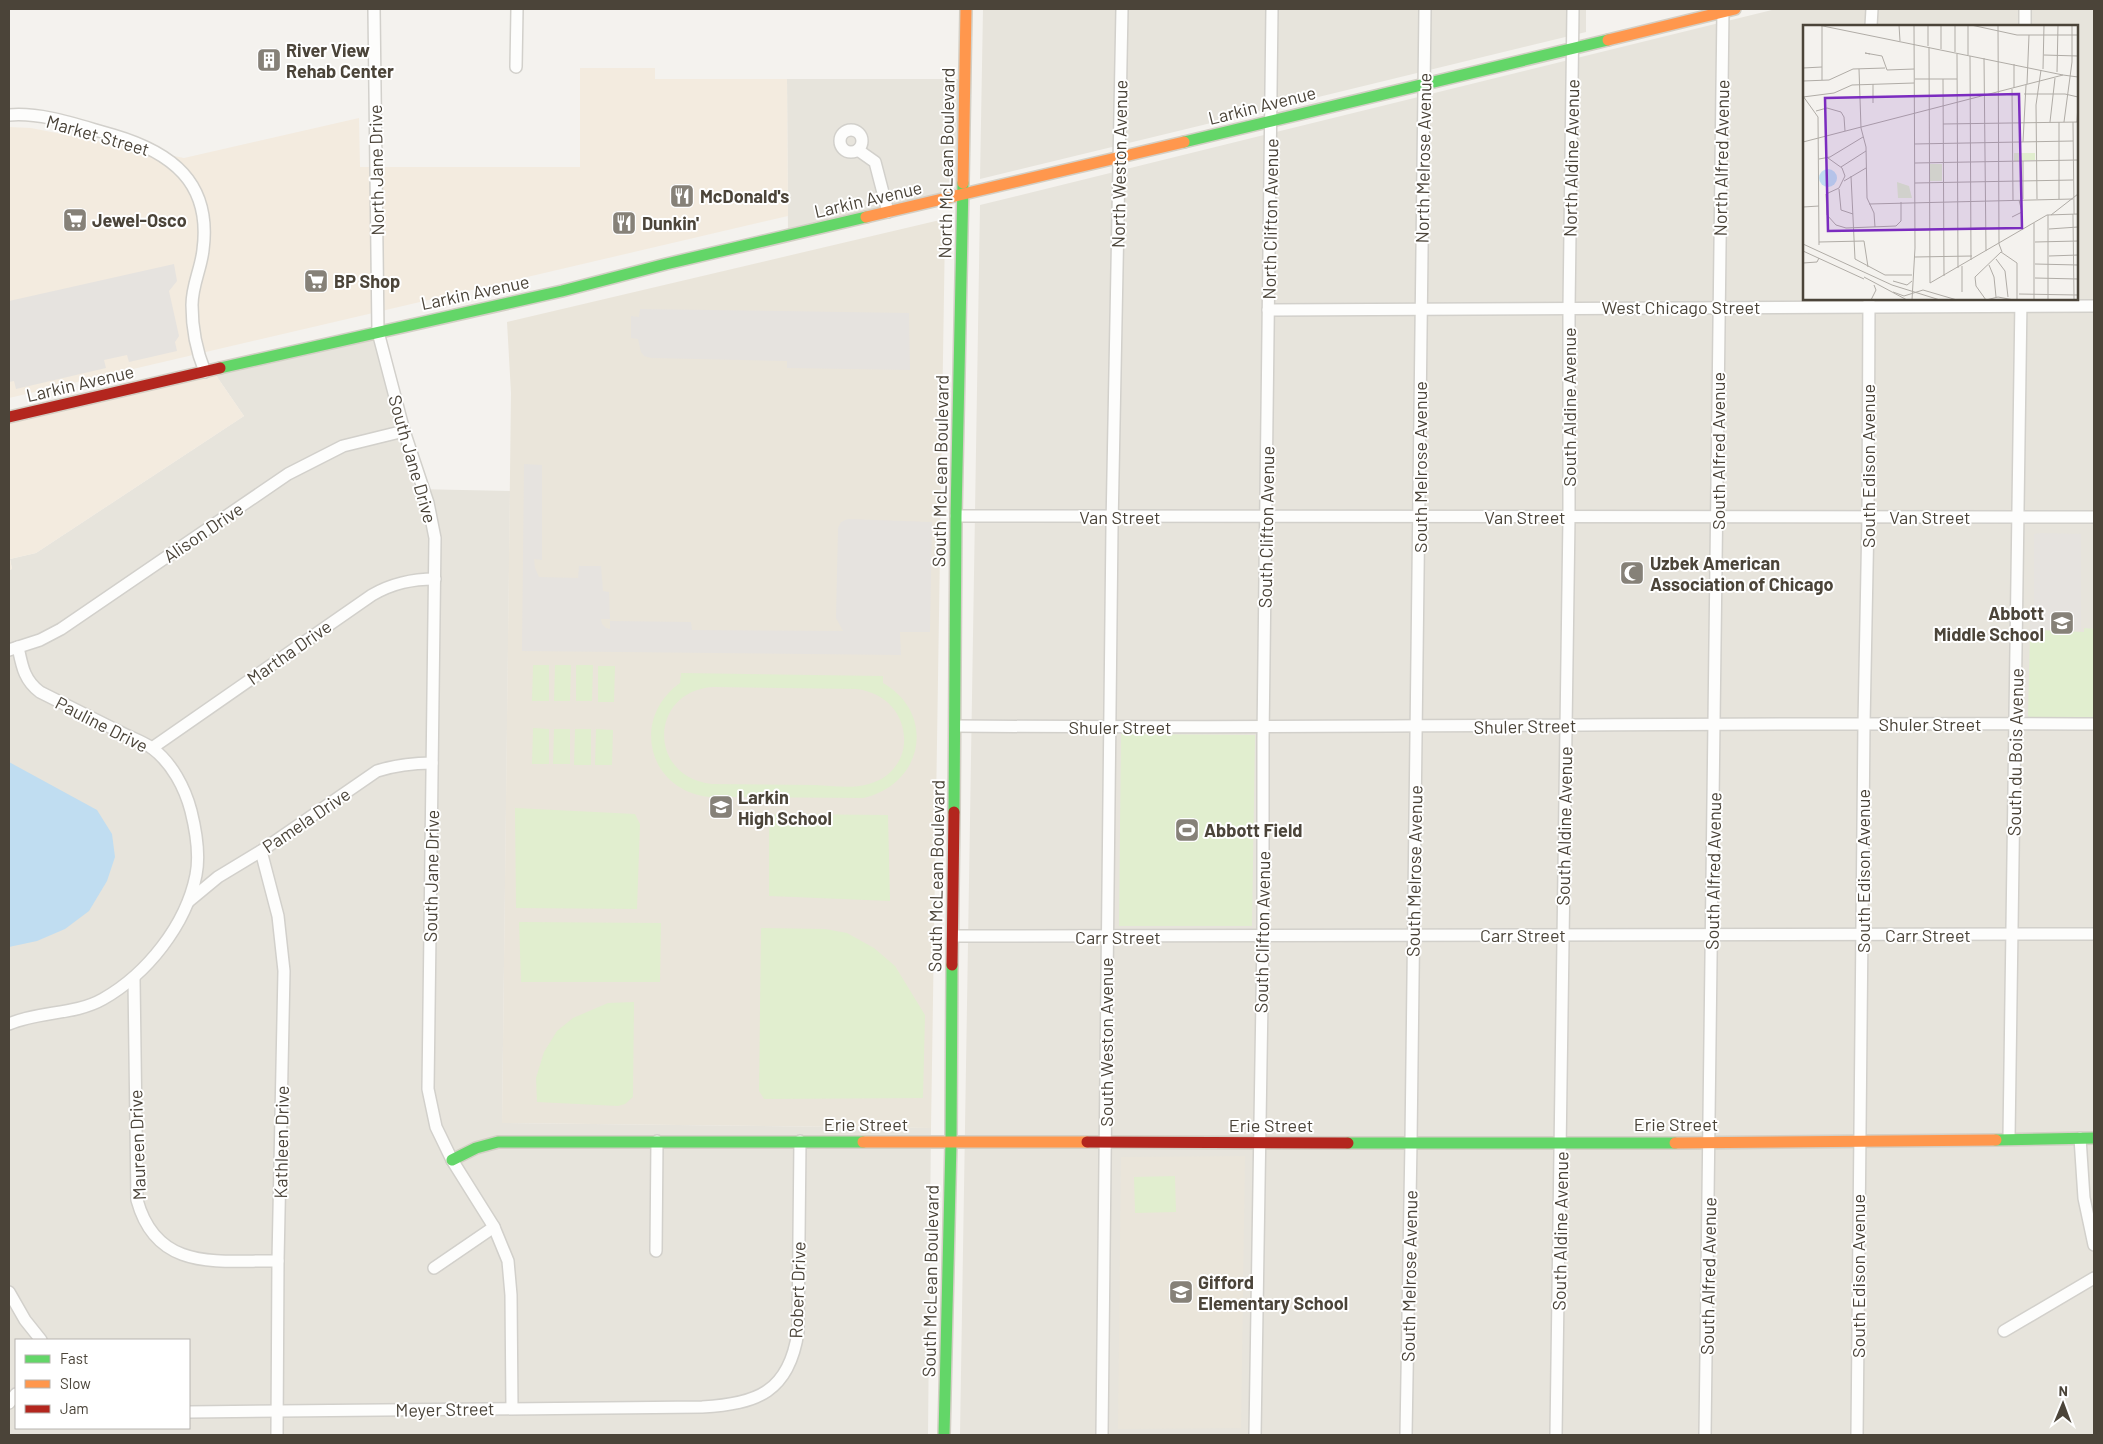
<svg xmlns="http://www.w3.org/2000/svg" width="2103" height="1444" font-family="Barlow,sans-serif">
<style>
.residential{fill:#e7e4dc;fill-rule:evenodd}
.commercial{fill:#f3ebdf}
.education{fill:#eae5da}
.green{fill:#e1eecf;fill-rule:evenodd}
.parking{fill:#e6e3df}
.water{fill:#c0ddf1}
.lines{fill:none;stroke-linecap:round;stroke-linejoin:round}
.street-casing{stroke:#d2d0cb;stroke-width:14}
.fast-casing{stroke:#d3cfc5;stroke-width:14}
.slow-casing{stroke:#d3cfc5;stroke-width:14}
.jam-casing{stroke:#d3cfc5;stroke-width:14}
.street{stroke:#fdfdfc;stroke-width:11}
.fast{stroke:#63d668;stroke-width:11}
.slow{stroke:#ff974d;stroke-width:11}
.jam{stroke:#b3261e;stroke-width:11}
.labels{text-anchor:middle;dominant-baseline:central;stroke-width:4;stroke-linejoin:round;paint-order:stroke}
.poi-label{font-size:18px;font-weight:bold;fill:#4b4439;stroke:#fff;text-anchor:start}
.street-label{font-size:18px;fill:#4b4439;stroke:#fff}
.inset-road{fill:none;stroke:#b0aca6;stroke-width:1}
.view{fill:#7b2cbf;fill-opacity:0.15;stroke:#7b2cbf;stroke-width:2.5}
.inset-edge{fill:none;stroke:#4b4439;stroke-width:2.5}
</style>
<rect width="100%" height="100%" fill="#f4f2ee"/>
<g class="residential">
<path d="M983,9H1586V32L980,179Z"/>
<path d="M1776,9H2094V1435H960L980,205ZM1804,26H2077V299H1804Z"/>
<path d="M787,79H962L961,192L788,233Z"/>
<path d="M375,335L415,489L510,491L502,1123L931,1128L928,1435H9V570L12,569L10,559L36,553L244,416L213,371ZM16,1340H189V1428H16Z"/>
</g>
<g class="commercial">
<path d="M580,68H655V79H787L788,216L9,398V127L31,128L184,158L359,118L360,167H580Z"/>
<path d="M213,371L244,416L36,553L10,559L12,569L9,570V419Z"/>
</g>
<g class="education">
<path d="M940,220L945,223V229L931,1128L502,1123L511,393L507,322Z"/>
<path d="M1245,1156L1241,1428L1118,1429L1121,1157Z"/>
</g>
<g class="green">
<path d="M2084,628L2094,629V717H2028L2030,630L2084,632Z"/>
<path d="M533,665H549V701H532Z"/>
<path d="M555,665H571L570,701H554Z"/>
<path d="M576,665H593L592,701H576Z"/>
<path d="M598,666H615L614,702H598Z"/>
<path d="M681,673L883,676V683C937,714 923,785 863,798L710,797C648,791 630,719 680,683ZM713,687L856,689C913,695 922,769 869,784C852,789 832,786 815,785C781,785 746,784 712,784C647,777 649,691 713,687Z"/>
<path d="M533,728L549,729V764H532Z"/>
<path d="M554,729H570V764H553Z"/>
<path d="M575,729H591V765H574Z"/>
<path d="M596,729L613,730L612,765H595Z"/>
<path d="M1121,734L1255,735L1252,926H1119Z"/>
<path d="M515,808L635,814L640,824L637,909L516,908Z"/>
<path d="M775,814L888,815L890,901L769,896V828Z"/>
<path d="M519,922L661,923L660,982H521Z"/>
<path d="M761,928L825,929L847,933L874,948L895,966L925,1015L923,1098L764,1099L759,1091Z"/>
<path d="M634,1002L633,1097L625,1104L618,1106L537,1102L536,1078L544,1052L557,1031L573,1018L608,1003Z"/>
<path d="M1175,1176L1176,1212L1135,1213L1134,1177Z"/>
</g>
<g class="parking">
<path d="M174,264L177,281L169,291L179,336L175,342L177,351L129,362L127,355L104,360L106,368L16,389L14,381L9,382V301Z"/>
<path d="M640,309L909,313L910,370L787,368V361L651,358L644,356L641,352L638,339L631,338V316L639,317Z"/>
<path d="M524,464L542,465V560L534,559L535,568L539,577L578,578L579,566H601L603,591L609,592L610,619H601L602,624L606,628L610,629V621L691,622L692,630L843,631L836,618L838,528L841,522L848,519L932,522L930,632H900L901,655L522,651Z"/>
<path d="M2042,533L2081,534V630H2030V619H2039L2041,617L2034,615V534Z"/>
</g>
<path class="water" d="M9,762L97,810L112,834L115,857L107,881L89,911L65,929L37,941L9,947Z"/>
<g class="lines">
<defs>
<g id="street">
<path d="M374,9L378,332L404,431L428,503L435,538L428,1089L436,1127L452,1160L494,1227L508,1261L511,1295L512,1408"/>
<path d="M1871,26L1872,9"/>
<path d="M2025,26V9"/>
<path d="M516,67L517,9"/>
<path d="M9,115C43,112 80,126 113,135C171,152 212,182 203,250C201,269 192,285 192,305C192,328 196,350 205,372"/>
<circle cx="851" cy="141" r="11"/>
<path d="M858,150L875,162L888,212"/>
<path d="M1268,310L2094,306"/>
<path d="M956,516L2094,517"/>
<path d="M9,650L40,640L61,629L288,474L343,446L404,431"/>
<path d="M955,726C1335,729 1714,722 2094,724"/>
<path d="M152,748L372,595C393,583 412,579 435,579"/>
<path d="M261,851L278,916L284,971L278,1261L277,1435"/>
<path d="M189,901L218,877L261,851L377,771C396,765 413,763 432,763"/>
<path d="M953,936L2094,934"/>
<path d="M134,979L137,1200C157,1273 219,1260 278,1261"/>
<path d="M9,1024C39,1011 75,1015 103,999C147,974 186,925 196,875C200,855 196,831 191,811C185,788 172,763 152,748C142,741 129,737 118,731C92,718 66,705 40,692C24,680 22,666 18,647"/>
<path d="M2009,1138L2021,299"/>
<path d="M2080,1138L2084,1198L2094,1245"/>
<path d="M656,1251L657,1141"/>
<path d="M434,1268L494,1227"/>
<path d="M9,1292L25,1320L41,1340"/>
<path d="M2004,1331L2094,1278"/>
<path d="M9,1403L16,1394"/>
<path d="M189,1412L702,1407C757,1404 789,1392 798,1332L800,1141"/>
<path d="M1102,1435L1112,527L1122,9"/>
<path d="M1255,1435L1263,936V739L1272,9"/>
<path d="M1406,1435L1411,1142L1425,9"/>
<path d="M1556,1435L1569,517V308L1573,9"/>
<path d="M1705,1435L1723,9"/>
<path d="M1857,1435L1864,724L1868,517L1869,299"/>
</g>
<g id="fast">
<path d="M1184,142L1608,40"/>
<path d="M220,368L562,291L666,264L866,217"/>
<path d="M954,812L956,516L963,183"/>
<path d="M1996,1140L2094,1138"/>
<path d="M1348,1143H1675"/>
<path d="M452,1160L476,1148L498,1142H863"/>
<path d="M944,1435L951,1142L952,965"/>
</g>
<g id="slow">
<path d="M1608,40L1735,9"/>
<path d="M963,183L966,9"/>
<path d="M866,217L1184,142"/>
<path d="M863,1142H1087"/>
<path d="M1675,1143L1996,1140"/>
</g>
<g id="jam">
<path d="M9,417L220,368"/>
<path d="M952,965L954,812"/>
<path d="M1087,1142L1348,1143"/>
</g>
</defs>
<use href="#street" class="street-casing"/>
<use href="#fast" class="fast-casing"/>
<use href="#slow" class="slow-casing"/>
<use href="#jam" class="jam-casing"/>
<use href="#street" class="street"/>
<use href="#fast" class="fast"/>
<use href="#slow" class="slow"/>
<use href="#jam" class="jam"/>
</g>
<defs>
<symbol id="building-square" viewBox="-11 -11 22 22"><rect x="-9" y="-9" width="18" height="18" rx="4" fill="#868178" stroke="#fff"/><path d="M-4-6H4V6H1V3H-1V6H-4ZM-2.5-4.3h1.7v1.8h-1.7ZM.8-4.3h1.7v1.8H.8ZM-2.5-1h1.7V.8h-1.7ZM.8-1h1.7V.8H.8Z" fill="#fff"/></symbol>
<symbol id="restaurant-square" viewBox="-11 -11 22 22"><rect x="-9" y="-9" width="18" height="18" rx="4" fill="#868178" stroke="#fff"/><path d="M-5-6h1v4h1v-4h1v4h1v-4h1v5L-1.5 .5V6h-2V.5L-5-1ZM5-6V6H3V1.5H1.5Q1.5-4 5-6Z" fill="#fff"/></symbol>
<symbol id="supermarket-square" viewBox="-11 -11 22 22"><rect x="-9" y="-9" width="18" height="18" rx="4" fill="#868178" stroke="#fff"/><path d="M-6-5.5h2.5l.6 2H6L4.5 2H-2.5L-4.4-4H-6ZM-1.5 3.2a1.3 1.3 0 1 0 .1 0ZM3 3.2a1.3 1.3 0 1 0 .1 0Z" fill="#fff"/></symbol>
<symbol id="mosque-square" viewBox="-11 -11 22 22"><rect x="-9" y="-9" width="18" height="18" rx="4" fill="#868178" stroke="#fff"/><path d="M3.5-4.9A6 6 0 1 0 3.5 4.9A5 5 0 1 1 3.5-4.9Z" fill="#fff"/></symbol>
<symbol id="school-square" viewBox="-11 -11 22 22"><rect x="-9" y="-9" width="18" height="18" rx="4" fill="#868178" stroke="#fff"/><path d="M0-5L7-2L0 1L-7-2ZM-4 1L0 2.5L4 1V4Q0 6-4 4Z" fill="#fff"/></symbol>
<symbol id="stadium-square" viewBox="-11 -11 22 22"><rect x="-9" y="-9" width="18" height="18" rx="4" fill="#868178" stroke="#fff"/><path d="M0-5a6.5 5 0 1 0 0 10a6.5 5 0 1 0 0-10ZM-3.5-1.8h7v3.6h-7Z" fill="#fff"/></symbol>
</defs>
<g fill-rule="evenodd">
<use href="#building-square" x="255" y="46" width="28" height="28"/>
<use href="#restaurant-square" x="668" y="182" width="28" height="28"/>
<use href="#supermarket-square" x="61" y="206" width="28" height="28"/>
<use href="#restaurant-square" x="610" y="209" width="28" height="28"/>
<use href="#supermarket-square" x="302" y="267" width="28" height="28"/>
<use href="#mosque-square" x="1618" y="559" width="28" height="28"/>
<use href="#school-square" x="2048" y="609" width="28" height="28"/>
<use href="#school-square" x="707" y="793" width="28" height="28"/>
<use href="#stadium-square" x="1173" y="816" width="28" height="28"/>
<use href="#school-square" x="1167" y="1278" width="28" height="28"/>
</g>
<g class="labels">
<g class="poi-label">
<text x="286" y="50">River View<tspan x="286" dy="21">Rehab Center</tspan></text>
<text x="700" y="196">McDonald's</text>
<text x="92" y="220">Jewel-Osco</text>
<text x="642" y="223">Dunkin'</text>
<text x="334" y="281">BP Shop</text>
<text x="1650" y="563">Uzbek American<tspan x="1650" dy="21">Association of Chicago</tspan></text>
<text x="2044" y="613" text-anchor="end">Abbott<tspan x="2044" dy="21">Middle School</tspan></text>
<text x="738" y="797">Larkin<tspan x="738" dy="21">High School</tspan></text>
<text x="1204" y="830">Abbott Field</text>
<text x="1198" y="1282">Gifford<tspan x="1198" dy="21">Elementary School</tspan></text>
</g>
<g class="street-label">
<text transform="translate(1262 105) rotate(-14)">Larkin Avenue</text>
<text transform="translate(98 135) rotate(16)">Market Street</text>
<text transform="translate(1423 158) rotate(-89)">North Melrose Avenue</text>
<text transform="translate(1571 158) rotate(-89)">North Aldine Avenue</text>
<text transform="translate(1721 158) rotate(-89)">North Alfred Avenue</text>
<text transform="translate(946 163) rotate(-89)">North McLean Boulevard</text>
<text transform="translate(1119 164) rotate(-89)">North Weston Avenue</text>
<text transform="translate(376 170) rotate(-91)">North Jane Drive</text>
<text transform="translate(868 199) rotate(-13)">Larkin Avenue</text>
<text transform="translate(1270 219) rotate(-89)">North Clifton Avenue</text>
<text transform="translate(475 292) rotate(-12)">Larkin Avenue</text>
<text x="1681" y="307">West Chicago Street</text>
<text transform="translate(80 383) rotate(-13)">Larkin Avenue</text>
<text transform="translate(1569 407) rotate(-90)">South Aldine Avenue</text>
<text transform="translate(1718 451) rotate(-90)">South Alfred Avenue</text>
<text transform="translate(413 459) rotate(74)">South Jane Drive</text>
<text transform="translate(1868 466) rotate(-90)">South Edison Avenue</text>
<text transform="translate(1420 467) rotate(-90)">South Melrose Avenue</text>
<text transform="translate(940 471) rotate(-89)">South McLean Boulevard</text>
<text x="1120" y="517">Van Street</text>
<text x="1525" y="517">Van Street</text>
<text x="1930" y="517">Van Street</text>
<text transform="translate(1266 527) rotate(-89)">South Clifton Avenue</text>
<text transform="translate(203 532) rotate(-34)">Alison Drive</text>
<text transform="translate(289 652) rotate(-35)">Martha Drive</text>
<text transform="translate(102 724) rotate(27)">Pauline Drive</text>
<text x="1930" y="724">Shuler Street</text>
<text transform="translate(1525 726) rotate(-1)">Shuler Street</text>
<text x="1120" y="727">Shuler Street</text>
<text transform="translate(2015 752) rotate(-89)">South du Bois Avenue</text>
<text transform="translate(306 820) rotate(-34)">Pamela Drive</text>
<text transform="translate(1564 826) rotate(-89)">South Aldine Avenue</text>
<text transform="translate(1414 871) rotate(-89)">South Melrose Avenue</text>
<text transform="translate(1713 871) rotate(-89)">South Alfred Avenue</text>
<text transform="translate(1863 871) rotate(-90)">South Edison Avenue</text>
<text transform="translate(431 876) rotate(-89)">South Jane Drive</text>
<text transform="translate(936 876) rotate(-89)">South McLean Boulevard</text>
<text transform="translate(1262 932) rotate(-89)">South Clifton Avenue</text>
<text x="1523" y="935">Carr Street</text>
<text x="1928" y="935">Carr Street</text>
<text x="1118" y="937">Carr Street</text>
<text transform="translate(1106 1042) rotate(-90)">South Weston Avenue</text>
<text x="866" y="1124">Erie Street</text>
<text x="1676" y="1124">Erie Street</text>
<text x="1271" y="1125">Erie Street</text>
<text transform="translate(281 1142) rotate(-89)">Kathleen Drive</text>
<text transform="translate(137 1145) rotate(-92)">Maureen Drive</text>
<text transform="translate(1560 1231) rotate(-89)">South Aldine Avenue</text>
<text transform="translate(1409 1276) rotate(-89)">South Melrose Avenue</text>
<text transform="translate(1708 1276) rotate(-89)">South Alfred Avenue</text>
<text transform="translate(1858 1276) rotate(-90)">South Edison Avenue</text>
<text transform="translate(930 1281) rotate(-89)">South McLean Boulevard</text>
<text transform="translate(797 1290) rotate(-88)">Robert Drive</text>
<text transform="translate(445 1409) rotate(-1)">Meyer Street</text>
</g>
</g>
<g transform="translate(1803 25)">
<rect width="275" height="275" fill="#f4f2ee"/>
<path d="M211,128H232V135L211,136ZM127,139H139V156H127ZM94,157L106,161L109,173H95Z" fill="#e1eecf"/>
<path d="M16 153a9 9 0 1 1 18 0a9 9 0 1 1-18 0Z" fill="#c0ddf1"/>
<path class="inset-road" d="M15,0L260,50M96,0L97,16M125,0V21M168,0L214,10H275M195,0L196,219L199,227M126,22L127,258L244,190L275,189M138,24V0M152,27V0M67,29L62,28L79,31L84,45L111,44M154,29L155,243M165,30V0M241,30L275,31M167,31L168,235M181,33L183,226M0,43L19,42M56,44L58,103L63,122L64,173L71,188L72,202M240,44L241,0M254,47L255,0M112,54H154M140,54L141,251M19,55V1M0,56L26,55L50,44L82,43M70,59V78M224,59L226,10M211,63V39M209,64L210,175M221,69H262L275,72M0,71L15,92L16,220M0,72L31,68L49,60L111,58M13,86L24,83L38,87L41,92L42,106M247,97L252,53M256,97V174M261,97L269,37V0M270,97L271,189M274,97L275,78M140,99L275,97M0,117L260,50L275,52M220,117L223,60M111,119L270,116M25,133L39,143L42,151L36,163L23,169L24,190L33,200L43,203L93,201L98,196V177M16,134L27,132L60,112M220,136V174M112,138L275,135M38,142L63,126M48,151L52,234L82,250H109M0,152V117M41,156L63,143M112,158L270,155M36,164L38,185L50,189M234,174L233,80L238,45M66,179L270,174M0,182L16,181M270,189L271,275M248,190L275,169M209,192L219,187L216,175M231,198V275M246,204L275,202M112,205L182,203M16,217L61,216L65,242M232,217L275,216M0,219L89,260L137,275M0,226L61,254M246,231L275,230M112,232L169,231M193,234L202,246L205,272M0,238L14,237L16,233M232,239L275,240M186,240L191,252L193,272M159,241V267M61,252L104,275M232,253L275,254M90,256L104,260L109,256M90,267L101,271L120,265L154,275M216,269L275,270M68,275L73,265L71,260M109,275L112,223L111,0M183,275L173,261L172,252L198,227L214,238V275M183,275L195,272L211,275M245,275V190"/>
<path class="view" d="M216,69L219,203L25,206L22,73Z"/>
<rect width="275" height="275" class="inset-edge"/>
</g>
<rect width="2103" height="1444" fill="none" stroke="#4b4439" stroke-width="20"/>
<rect x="15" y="1339" width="175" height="90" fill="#ffffff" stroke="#b7b4b0"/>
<rect x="25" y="1355" width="25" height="8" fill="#63d668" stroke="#b7b4b0"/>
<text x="60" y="1364" font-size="15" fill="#4b4439">Fast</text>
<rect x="25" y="1380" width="25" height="8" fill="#ff974d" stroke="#b7b4b0"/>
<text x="60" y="1389" font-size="15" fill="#4b4439">Slow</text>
<rect x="25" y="1405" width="25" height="8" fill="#b3261e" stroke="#b7b4b0"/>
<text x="60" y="1414" font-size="15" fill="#4b4439">Jam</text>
<g transform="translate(2063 1404) rotate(1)" stroke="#ffffff" stroke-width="4" paint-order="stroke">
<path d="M0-4L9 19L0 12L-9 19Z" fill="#4b4439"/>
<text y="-8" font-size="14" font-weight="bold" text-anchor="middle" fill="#4b4439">N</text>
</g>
</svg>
